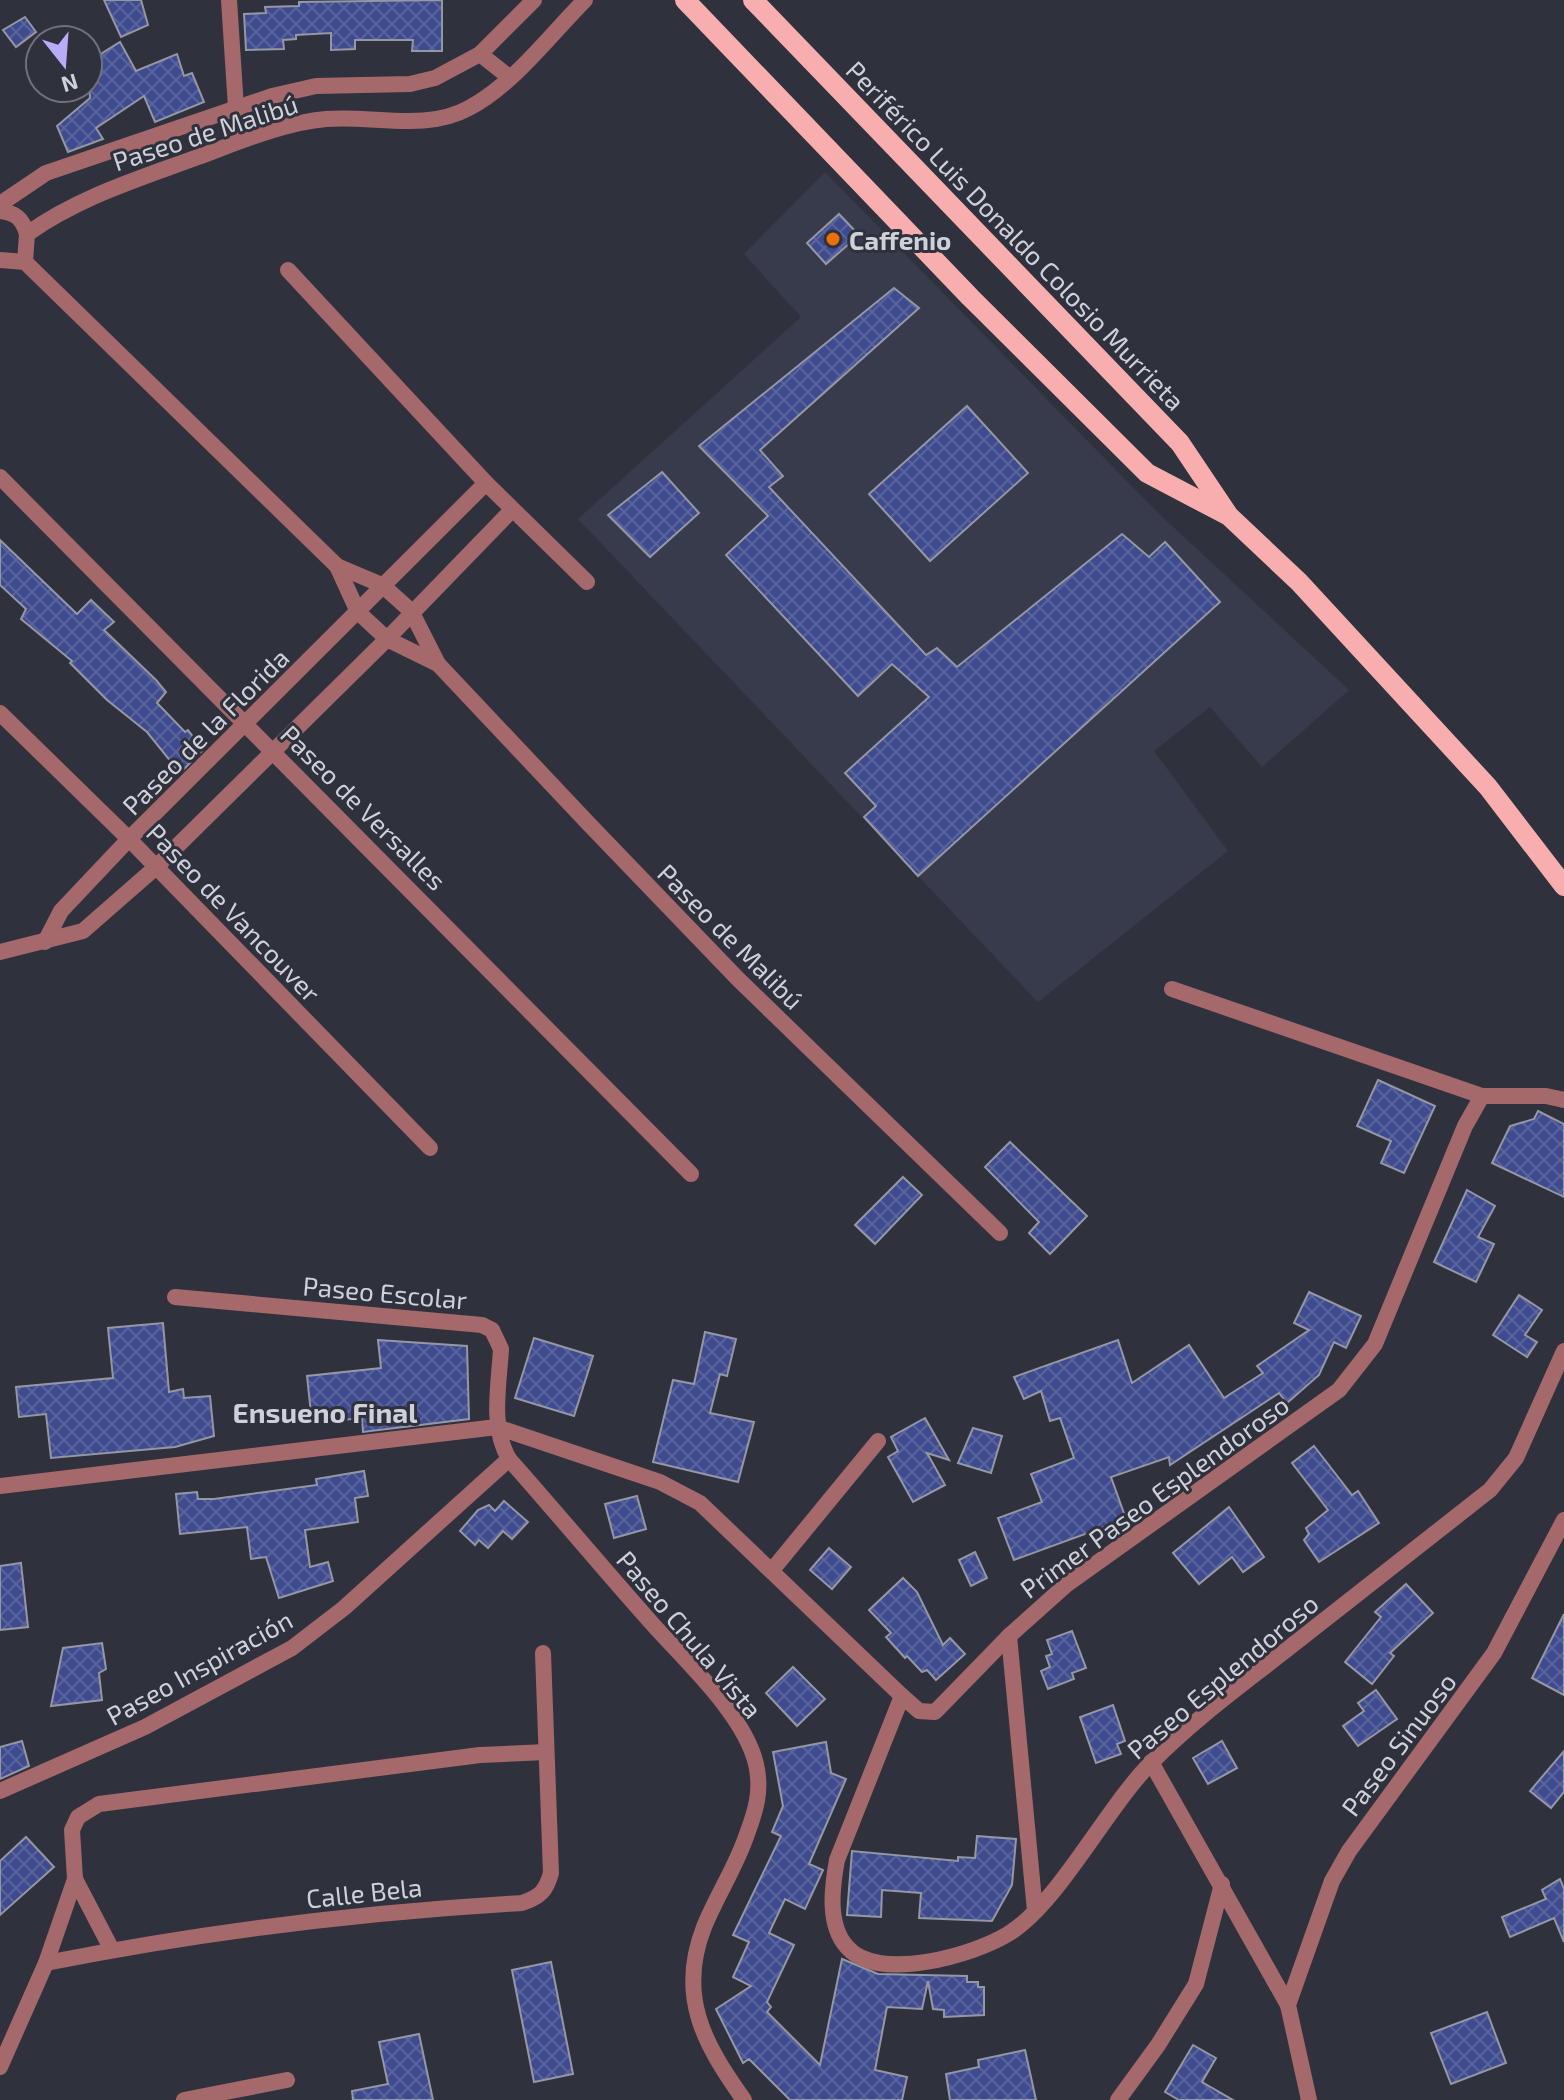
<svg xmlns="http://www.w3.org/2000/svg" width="1564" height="2100" font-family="'Exo 2',sans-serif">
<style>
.built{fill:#373b4c}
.building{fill:url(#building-cross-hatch);stroke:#9497a4;stroke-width:2}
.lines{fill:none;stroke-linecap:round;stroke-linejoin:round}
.street{stroke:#a5696b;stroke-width:16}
.primary{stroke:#f8aeaf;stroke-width:20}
.food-dot{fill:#e8710a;stroke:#2f323d;stroke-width:3}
.labels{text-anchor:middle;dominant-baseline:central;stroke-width:6;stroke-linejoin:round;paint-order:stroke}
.street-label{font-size:26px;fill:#cfd1d8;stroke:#2f323d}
.poi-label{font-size:26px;font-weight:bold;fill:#cfd1d8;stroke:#2f323d;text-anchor:start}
.neighbourhood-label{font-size:28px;font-weight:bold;fill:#cfd1d8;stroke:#2f323d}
</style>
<defs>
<pattern id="building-cross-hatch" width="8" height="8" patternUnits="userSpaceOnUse" patternTransform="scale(2)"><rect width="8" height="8" fill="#3e4b8e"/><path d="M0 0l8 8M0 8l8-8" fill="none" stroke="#59649d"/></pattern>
</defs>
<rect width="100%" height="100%" fill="#2f323d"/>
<path class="built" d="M825,172L1157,512L1349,690L1262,767L1210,707L1154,751L1228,851L1038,1002L578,519L801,317L744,254Z"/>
<g class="building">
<path d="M104,0H141L148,25L121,37Z"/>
<path d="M442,0V51H412L413,40H355V49L331,50V33L296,35V39L283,40L284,49L246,50L244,14L266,13L265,7L299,6V2Z"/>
<path d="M25,17L36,32L16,47L3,30Z"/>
<path d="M120,42L136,71L177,54L184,76L192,73L204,102L155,122L144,96L96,128L103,139L68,152L57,126L90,98L88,62Z"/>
<path d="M839,214L859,235L826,264L807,243Z"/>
<path d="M894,288L919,308L760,450L783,476L769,487L926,655L937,648L957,667L1122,534L1149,557L1165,542L1220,602L918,876L864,817L876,806L845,773L929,697L892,664L858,696L726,555L768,516L699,446Z"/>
<path d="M967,406L1028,473L930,561L869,494Z"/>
<path d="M662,472L699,513L650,557L608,515Z"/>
<path d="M0,540L77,614L91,600L114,622L104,630L156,680L166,692L157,703L185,732L188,730L203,750L180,773L147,732L107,700L70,663L72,661L21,619L26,609L0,585Z"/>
<path d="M1378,1080L1435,1106L1404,1173L1381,1163L1391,1141L1357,1126Z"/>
<path d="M1538,1111L1564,1124V1197L1492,1163L1510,1126L1534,1119Z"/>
<path d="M1010,1142L1087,1216L1050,1254L1029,1233L1039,1222L985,1167Z"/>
<path d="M903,1177L922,1195L875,1244L855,1225Z"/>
<path d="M1467,1190L1495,1206L1478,1237L1494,1244L1476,1282L1434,1262Z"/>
<path d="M1309,1292L1361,1316L1346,1348L1334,1342L1319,1375L1287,1403L1279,1393L1170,1465L1169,1457L1111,1477L1126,1519L1014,1560L998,1518L1042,1502L1031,1474L1074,1458L1060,1418L1050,1421L1041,1391L1024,1399L1014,1377L1118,1340L1132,1383L1189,1345L1224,1398L1263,1373L1257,1366L1309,1330L1294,1323Z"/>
<path d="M1519,1295L1542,1310L1525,1335L1537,1342L1527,1357L1493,1335Z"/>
<path d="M163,1323L169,1392L183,1389L184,1398L210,1396L214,1436L175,1447L51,1458L46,1414L19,1417L16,1387L113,1378L108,1328Z"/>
<path d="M705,1332L736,1339L727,1376L720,1374L710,1413L754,1422L738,1482L653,1462L673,1380L694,1384Z"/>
<path d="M534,1338L593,1356L574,1416L515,1398Z"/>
<path d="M378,1340L467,1346L469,1419L363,1432L362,1418L312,1423L307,1376L381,1368Z"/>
<path d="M925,1418L949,1460L927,1453L945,1485L913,1502L888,1457L898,1451L891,1437Z"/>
<path d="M973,1428L1002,1436L991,1473L958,1463Z"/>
<path d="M1314,1446L1352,1495L1358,1491L1379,1523L1319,1562L1304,1540L1309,1534L1306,1528L1328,1510L1292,1463Z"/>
<path d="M364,1471L368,1496L355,1498L358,1522L305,1530L310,1567L328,1562L333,1581L279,1598L266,1557L251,1559L247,1527L180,1534L176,1494L197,1492L198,1499H214L317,1485L316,1479Z"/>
<path d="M637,1496L646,1529L614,1538L605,1504Z"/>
<path d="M504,1501L528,1522L512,1539L503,1531L488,1548L479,1540L475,1545L460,1531L478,1510L489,1505L495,1511Z"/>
<path d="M1229,1507L1264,1557L1243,1572L1232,1557L1199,1584L1173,1553Z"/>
<path d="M829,1548L851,1567L832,1589L810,1570Z"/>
<path d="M975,1552L987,1578L971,1586L959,1560Z"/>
<path d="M21,1563L28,1627L0,1630V1566Z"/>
<path d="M903,1578L917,1592L943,1645L950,1638L965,1654L936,1680L927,1670L922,1672L907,1656L905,1658L886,1637L891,1633L869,1610Z"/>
<path d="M1406,1584L1433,1613L1390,1653L1394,1656L1372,1684L1345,1662L1381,1617L1375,1612Z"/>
<path d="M1564,1614V1695L1532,1678Z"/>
<path d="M1072,1631L1086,1668L1072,1673L1074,1679L1048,1689L1041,1671L1050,1667L1046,1656L1052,1654L1047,1640Z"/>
<path d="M102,1643L106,1669L99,1673L102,1700L51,1706L63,1648Z"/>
<path d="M793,1667L825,1699L797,1726L766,1693Z"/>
<path d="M1376,1690L1397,1719L1358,1746L1343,1726L1364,1711L1358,1703Z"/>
<path d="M1113,1705L1125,1741L1117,1744L1121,1754L1096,1763L1080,1717Z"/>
<path d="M22,1741L29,1766L0,1779V1747Z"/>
<path d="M1222,1741L1237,1768L1208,1784L1193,1758Z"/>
<path d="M826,1742L831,1773L846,1779L809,1864L823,1870L805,1909L785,1899L769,1933L794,1945L767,2002L771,2007L767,2012L820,2065L842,1959L878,1974L967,1976V1982H978V1987H984V2015L944,2017V2010L933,2009L928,1981L922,2009L887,2007L875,2070L907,2077L902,2100H790L749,2059L743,2063L716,2009L751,1986L733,1977L749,1942L733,1935L781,1836L772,1832L783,1806L773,1752Z"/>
<path d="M1564,1751V1792L1551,1808L1530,1791Z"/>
<path d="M977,1836L1016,1839L1012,1885L992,1921L919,1918L921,1893L882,1890L881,1917L847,1915L852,1851L958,1861V1857L975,1858Z"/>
<path d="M26,1837L54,1867L0,1915V1861Z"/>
<path d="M1560,1879L1564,1889V1942L1554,1918L1510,1937L1502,1917L1546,1899L1542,1890Z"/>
<path d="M551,1962L573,2074L534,2082L512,1970Z"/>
<path d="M1487,2012L1506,2063L1451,2084L1431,2033Z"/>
<path d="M419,2034L433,2100H353L352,2091L388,2084L379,2042Z"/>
<path d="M1193,2045L1216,2058L1202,2082L1233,2100H1179L1165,2092Z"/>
<path d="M1025,2050L1036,2100H950L946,2074L979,2067L978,2060Z"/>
</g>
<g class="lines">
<g class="street">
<path d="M229,0L236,108L246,139"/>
<path d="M480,54L509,77"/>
<path d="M0,204L46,173L272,96L316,86L410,84L435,78L480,54L534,0"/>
<path d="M0,211C16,213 22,218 27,234"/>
<path d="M0,260L25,262L337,566L382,585L411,611L438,664L587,822L738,979L1000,1233"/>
<path d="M25,262L27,234C79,197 138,179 198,157C239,142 282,123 326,119C374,115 425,132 469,108C514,84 550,35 585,0"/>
<path d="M288,270L486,483L587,582"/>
<path d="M0,477L691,1174"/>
<path d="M337,566L358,612L387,639L438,664"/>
<path d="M0,713L129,839L430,1148"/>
<path d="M45,942L61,911L129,839L486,483"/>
<path d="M0,952L83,931L155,868L387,639L512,510"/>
<path d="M1172,989L1482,1096"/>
<path d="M175,1297L482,1325L492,1330L501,1349C499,1385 490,1427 509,1459C556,1512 601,1566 648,1619C682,1658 744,1713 756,1764C762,1790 756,1810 747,1834C736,1867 717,1895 704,1927C677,1996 704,2044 744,2100"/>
<path d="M0,1486L497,1427L660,1482L700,1503L902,1696L919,1711L935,1712L1009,1636L1066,1585L1339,1390L1375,1344L1465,1126L1482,1096H1546L1564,1100"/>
<path d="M773,1569L878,1441"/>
<path d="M1009,1636L1035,1911"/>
<path d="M902,1696L837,1860C832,1887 827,1925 847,1947C878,1983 974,1955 1008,1934C1059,1903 1105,1809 1151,1763C1193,1720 1243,1684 1290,1647C1357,1595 1423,1542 1490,1490L1516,1458L1564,1351"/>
<path d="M1151,1762L1288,2005"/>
<path d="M0,1791L145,1727L292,1648L344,1608L509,1459"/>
<path d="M75,1879L112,1950"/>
<path d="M46,1963C203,1932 363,1912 522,1903C540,1897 546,1891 551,1873L543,1653"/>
<path d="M0,2067L46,1963L75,1879L72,1830L78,1817L99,1804L480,1755L546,1752"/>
<path d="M184,2100L287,2080"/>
<path d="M1118,2100L1158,2045L1196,1984L1222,1884"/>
<path d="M1309,2100L1288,2005L1332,1881L1349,1851L1494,1653L1564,1520"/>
</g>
<g class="primary">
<path d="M685,0L970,297L1147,473L1229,516L1299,582L1488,787L1564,886"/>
<path d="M753,0L1180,443L1227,513"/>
</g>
</g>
<circle class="food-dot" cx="833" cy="239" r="8"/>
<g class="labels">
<g class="street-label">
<text transform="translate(205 132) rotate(-18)">Paseo de Malibú</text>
<text transform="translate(1016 235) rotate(46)">Periférico Luis Donaldo Colosio Murrieta</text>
<text transform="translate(205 731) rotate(-45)">Paseo de la Florida</text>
<text transform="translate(364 807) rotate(45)">Paseo de Versalles</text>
<text transform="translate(234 912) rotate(46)">Paseo de Vancouver</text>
<text transform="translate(731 936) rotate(45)">Paseo de Malibú</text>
<text transform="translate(385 1292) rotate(5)">Paseo Escolar</text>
<text transform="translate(1154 1496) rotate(-36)">Primer Paseo Esplendoroso</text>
<text transform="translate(690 1634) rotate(50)">Paseo Chula Vista</text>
<text transform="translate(199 1667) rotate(-29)">Paseo Inspiración</text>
<text transform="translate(1222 1676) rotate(-40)">Paseo Esplendoroso</text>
<text transform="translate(1398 1744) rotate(-53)">Paseo Sinuoso</text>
<text transform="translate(364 1892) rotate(-6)">Calle Bela</text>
</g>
<g class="poi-label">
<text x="849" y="239">Caffenio</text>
</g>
<g class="neighbourhood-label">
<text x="325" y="1412">Ensueno Final</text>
</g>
</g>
<g transform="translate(64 64) rotate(163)"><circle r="38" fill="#2f323d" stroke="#6f727b" stroke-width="2"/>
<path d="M0-6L14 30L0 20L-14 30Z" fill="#b9abf7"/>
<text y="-12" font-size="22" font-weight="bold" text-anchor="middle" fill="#cfd1d8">N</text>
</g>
</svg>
